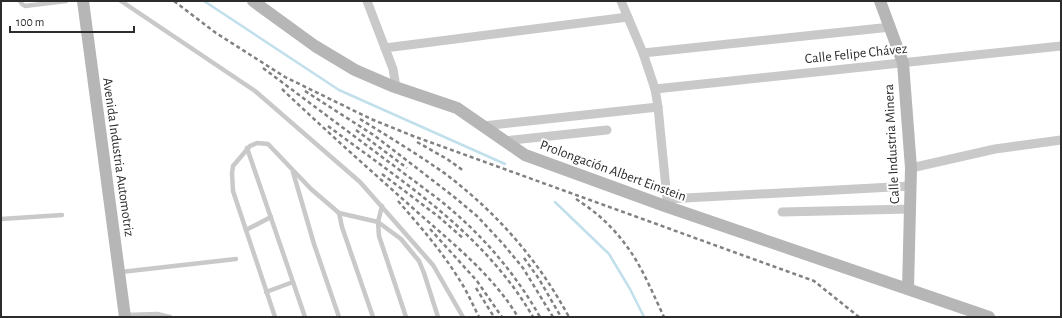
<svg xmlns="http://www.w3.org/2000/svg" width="1062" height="318" font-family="'Alegreya Sans',sans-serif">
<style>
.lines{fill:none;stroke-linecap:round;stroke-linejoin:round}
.stream{stroke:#c2dfec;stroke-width:2.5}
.lane{stroke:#c9c9c9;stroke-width:4.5}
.street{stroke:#c9c9c9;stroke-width:9}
.secondary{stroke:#b6b6b6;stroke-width:12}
.rail{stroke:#818181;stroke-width:2.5;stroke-dasharray:4 3;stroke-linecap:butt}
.labels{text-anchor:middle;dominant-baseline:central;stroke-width:4;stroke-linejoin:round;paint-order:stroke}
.street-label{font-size:14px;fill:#2c2c2c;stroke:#fff}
</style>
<rect width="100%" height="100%" fill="#fff"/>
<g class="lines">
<g class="stream">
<path d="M204,1L339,90L505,164"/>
<path d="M555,202L609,254L630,289L644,317"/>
</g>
<g class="lane">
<path d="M20,1L22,4L25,6L66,1"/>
<path d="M121,1L255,91L360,182L433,265L463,317"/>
<path d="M247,148L305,317"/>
<path d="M293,172L314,244L339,317"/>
<path d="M382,206L378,222L379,236L406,317"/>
<path d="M339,213L342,227L373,317"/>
<path d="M1,219L62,215"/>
<path d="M246,230L271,217"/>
<path d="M121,272L236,259"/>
<path d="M266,292L293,282"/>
<path d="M126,315L157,314L170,317"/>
<path d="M275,317L233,191L232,173L233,166L250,146L257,143L268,144L311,189L339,213L378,222L401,239L419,261L424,273L438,317"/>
</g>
<g class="street">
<path d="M367,1L393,69L395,81L392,86"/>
<path d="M621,1L643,53L655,89L658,107L667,199L665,205"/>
<path d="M385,48L628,17"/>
<path d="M643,53L891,27"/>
<path d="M655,89L1061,46"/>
<path d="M483,126L658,107"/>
<path d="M504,141L607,130"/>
<path d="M911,168L995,149L1061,140"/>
<path d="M667,199L911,186"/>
<path d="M782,212L910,209"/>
</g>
<g class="secondary">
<path d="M83,1L125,317"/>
<path d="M253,1L315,46L355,70L392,86L457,108L525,155L665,206L989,317"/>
<path d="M880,1L903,63L911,168L908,289"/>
</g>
<g class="rail">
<path d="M174,1L216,33L285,77L371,119L413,136L814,281L859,317"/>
<path d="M263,68L437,198C479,231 514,271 540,317"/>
<path d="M282,89C325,130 370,170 415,210C452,243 492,274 518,317"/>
<path d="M305,91L375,136L453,196L477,216L504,245L523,268L553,317"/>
<path d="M360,119C389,137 419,155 447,175C499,215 538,260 569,317"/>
<path d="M328,126C404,183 484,233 533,317"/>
<path d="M356,130L407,168"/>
<path d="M417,142L447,159L464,171"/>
<path d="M382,174L439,217L464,239"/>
<path d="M576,199C595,211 612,226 625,244C641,264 653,294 664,317"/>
<path d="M398,201C419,225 440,249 457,276C466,289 472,303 479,317"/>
<path d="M430,229L477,281L502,317"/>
<path d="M524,258L539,279L561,317"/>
<path d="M476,288L494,317"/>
</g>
</g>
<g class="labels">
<g class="street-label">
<text transform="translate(856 54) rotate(-6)">Calle Felipe Chávez</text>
<text transform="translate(892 144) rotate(-93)">Calle Industria Minera</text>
<text transform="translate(118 157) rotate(82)">Avenida Industria Automotriz</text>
<text transform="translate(613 171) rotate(20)">Prolongación Albert Einstein</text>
</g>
</g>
<rect width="1062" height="318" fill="none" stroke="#2c2c2c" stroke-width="4"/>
<path d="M10 26v6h124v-6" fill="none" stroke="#2c2c2c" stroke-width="2"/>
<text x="16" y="26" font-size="12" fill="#2c2c2c" stroke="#ffffff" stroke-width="3" paint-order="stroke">100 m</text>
</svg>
